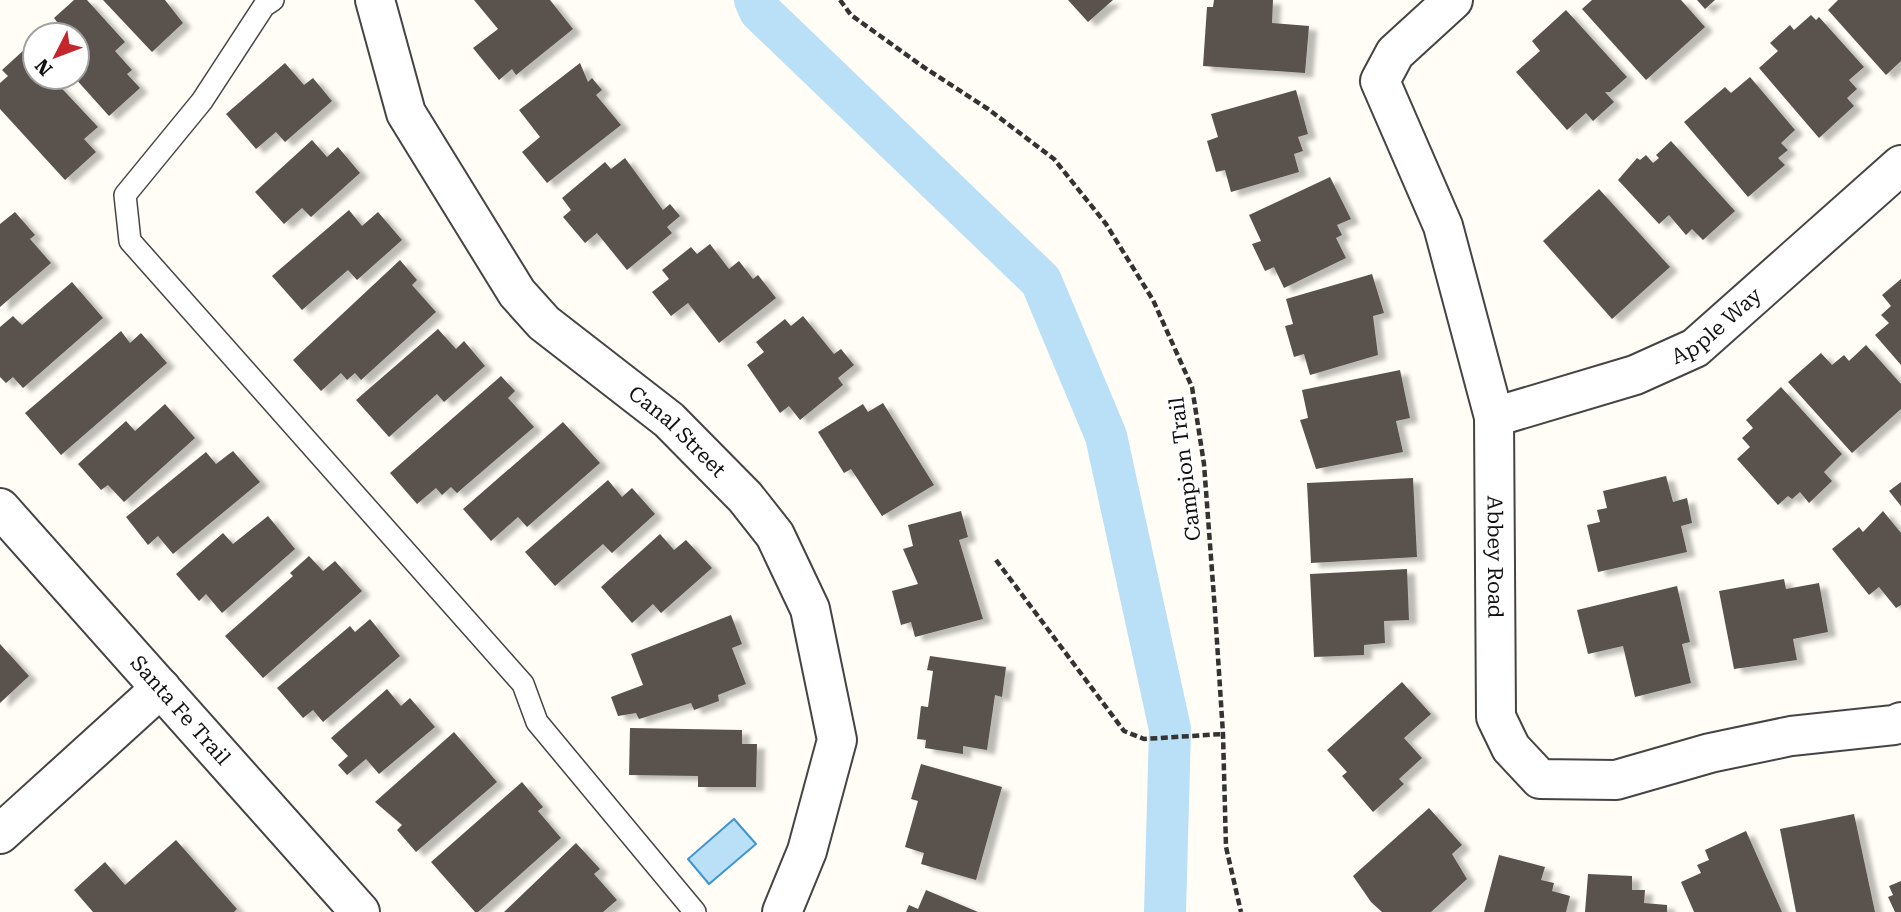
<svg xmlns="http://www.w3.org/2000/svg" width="1901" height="912" font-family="'Roboto Serif',serif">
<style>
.water{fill:#b9e0f7;stroke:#3f96cf;stroke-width:2}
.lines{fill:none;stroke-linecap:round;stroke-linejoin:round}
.canal{stroke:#b9e0f7;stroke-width:42}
.building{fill:#5a524d;filter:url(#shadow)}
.service-casing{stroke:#444;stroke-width:24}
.minor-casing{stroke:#444;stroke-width:42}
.tertiary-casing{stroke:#444;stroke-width:42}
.path{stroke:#333;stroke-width:4.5;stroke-dasharray:7 3.5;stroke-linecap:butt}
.service{stroke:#fff;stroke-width:21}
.minor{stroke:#fff;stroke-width:38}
.tertiary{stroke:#fff;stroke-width:38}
.labels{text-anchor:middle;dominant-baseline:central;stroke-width:7;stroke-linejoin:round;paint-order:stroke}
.street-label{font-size:21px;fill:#111;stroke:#fff}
</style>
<defs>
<filter id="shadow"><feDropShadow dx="8" dy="4.5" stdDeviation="2" flood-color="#0004"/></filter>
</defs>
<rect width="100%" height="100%" fill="#fffdf5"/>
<path class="water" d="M734,819L756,844L709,884L688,859Z"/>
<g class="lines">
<path class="canal" d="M755,0L760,11L1041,281L1106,436L1170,729L1165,912"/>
</g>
<g class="building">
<path d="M74,0H87L125,42L115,51L132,70L127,74L140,88L109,116L74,77H77V35H50L60,26L54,18Z"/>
<path d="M103,0H165L183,23L152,52Z"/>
<path d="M474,0H550L573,29L516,75L512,69L499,80L473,48L498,29Z"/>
<path d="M1068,0H1113L1088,22Z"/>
<path d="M1214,0H1273L1272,23L1309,26L1305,73L1203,66L1207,7H1213Z"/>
<path d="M1592,0H1681L1705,27L1646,80L1582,9Z"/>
<path d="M1697,0H1715L1705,9Z"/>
<path d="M1838,0H1901V61L1886,75L1828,10Z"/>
<path d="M1566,10L1627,77L1610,92H1605L1614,102L1593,121L1586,113L1567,130L1516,72L1540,51L1532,41Z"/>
<path d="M1811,15L1816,20L1819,17L1864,67L1849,80L1857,89L1847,98L1854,106L1819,138L1759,68L1778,51L1770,43L1790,25L1794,30Z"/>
<path d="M25,49L35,59V77H51L98,127L84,139L96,152L65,180L0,109V83L8,76L2,70Z"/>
<path d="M285,63L304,85L313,78L332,101L285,142L276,132L256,149L226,114Z"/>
<path d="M580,63L588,82L592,78L602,90L596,95L621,125L547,183L522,152L540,137L519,110Z"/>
<path d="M1750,77L1795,130L1781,143L1788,150L1778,158L1785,165L1748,197L1684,122L1725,87L1731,93Z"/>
<path d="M1296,90L1308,134L1298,137L1303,151L1294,154L1299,172L1231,192L1225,170L1216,172L1207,141L1218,137L1211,114Z"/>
<path d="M312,140L327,157L338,147L360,173L311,217L302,208L284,224L255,192Z"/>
<path d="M1671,141L1735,211L1703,240L1692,229L1686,235L1669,215L1659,224L1618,180L1637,158L1640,160L1646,155L1653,163L1659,158L1656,155Z"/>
<path d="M625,158L663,210L670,204L680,216L667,227L672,233L627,270L597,233L585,243L563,217L571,210L562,198L605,162L611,169Z"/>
<path d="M1330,177L1351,219L1337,225L1342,235L1336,238L1346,258L1284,288L1274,267L1265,271L1252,244L1261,241L1249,215Z"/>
<path d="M1599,189L1670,267L1612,319L1543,241Z"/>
<path d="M349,210L362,226L378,212L402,240L357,280L348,270L302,310L272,276Z"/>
<path d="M15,212L35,235L30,239L51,263L0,307V224Z"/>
<path d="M710,244L729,269L739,261L753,279L758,275L776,298L719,343L688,303L671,316L652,292L669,279L662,270L691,247L697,254Z"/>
<path d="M400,260L417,280L412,285L436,312L361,380L355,373L347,380L341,373L321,391L293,360Z"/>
<path d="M1372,274L1384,313L1373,316L1378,355L1310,375L1304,354L1294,357L1285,326L1293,324L1286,299Z"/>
<path d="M1901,279V365L1875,335L1889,323L1881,315L1891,306L1882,295Z"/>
<path d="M72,282L103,318L23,388L13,377L6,383L0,377V327L13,316L22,325Z"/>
<path d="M803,316L834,354L841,349L854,365L838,378L843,385L800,420L789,406L780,413L747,365L764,352L756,342L785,319L791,326Z"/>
<path d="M438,329L456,349L464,341L485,366L444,402L437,394L389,437L356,400Z"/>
<path d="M121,331L130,343L141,333L167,363L61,455L25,413Z"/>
<path d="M1866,345L1901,384V409L1852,453L1788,382L1821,353L1832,365L1844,355L1849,361Z"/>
<path d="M1400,370L1410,418L1396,421L1403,452L1316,469L1300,420L1308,418L1302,390Z"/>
<path d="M501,376L515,391L508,398L534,427L457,493L451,487L442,495L436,488L417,504L390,473Z"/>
<path d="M1781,387L1842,454L1824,472L1832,481L1809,503L1800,492L1792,499L1788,496L1778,505L1737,459L1750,447L1742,438L1753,428L1746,420Z"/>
<path d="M883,403L934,485L882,516L851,469L844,473L818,432L863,404L868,412Z"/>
<path d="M165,404L195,438L124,502L108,485L101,490L78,464L126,421L135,431Z"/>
<path d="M563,422L600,463L527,527L518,517L491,541L463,509Z"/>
<path d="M233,451L260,482L173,554L158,536L148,545L126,517L206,452L216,464Z"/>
<path d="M1666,476L1673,502L1687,498L1692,523L1681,526L1687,552L1598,572L1587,525L1600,522L1597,510L1607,508L1603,491Z"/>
<path d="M1413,478L1417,557L1311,563L1307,483Z"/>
<path d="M608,480L622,497L632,488L655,514L612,553L603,544L555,586L525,552Z"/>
<path d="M1901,482V506L1889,491Z"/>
<path d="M961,511L968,537L959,540L983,619L915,637L911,622L901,625L892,591L918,584L903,549L913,546L908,525Z"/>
<path d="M1883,511L1901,533V605L1896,608L1879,587L1869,595L1832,549L1859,527L1863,532Z"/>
<path d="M268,516L295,549L222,613L206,594L199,601L176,574L223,533L233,544Z"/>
<path d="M660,534L674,550L686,540L712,568L661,613L653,604L632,623L601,587Z"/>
<path d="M309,556L323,571L335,561L362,591L263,678L225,636L293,576L290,573Z"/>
<path d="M1407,569L1409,620L1384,621L1385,643L1364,645V655L1314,657L1310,574Z"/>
<path d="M1784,579L1786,589L1819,583L1828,632L1793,639L1797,660L1734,669L1719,591Z"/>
<path d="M1677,586L1690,642L1682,644L1691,683L1635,697L1623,646L1588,654L1577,610Z"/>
<path d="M731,615L742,644L732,648L746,684L718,695L719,701L694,710L691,703L639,719L636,713L618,716L611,697L643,685L631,654Z"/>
<path d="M370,619L400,656L323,722L313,710L303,718L277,688L350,626L355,632Z"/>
<path d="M0,644L29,676L0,703Z"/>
<path d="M930,656L1006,667L1002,697L995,695L987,750L963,746V754L925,748L926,740L917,739L921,706L928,707L933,671L927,670Z"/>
<path d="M1402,682L1431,714L1404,738L1422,758L1399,779L1404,784L1373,812L1342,776L1347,772L1327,750Z"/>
<path d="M387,689L401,706L410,698L435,727L379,774L366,759L347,775L338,765L348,756L331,738Z"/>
<path d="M630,728L742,730V744H757L756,787H698V776L629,775Z"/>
<path d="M454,732L497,782L416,852L397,830L402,825L375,802Z"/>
<path d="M921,764L1002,787L976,880L921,864L924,853L905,847L918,801L911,799Z"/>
<path d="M522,782L543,807L538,811L561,838L478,912H475L431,862Z"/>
<path d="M1429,808L1462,845L1452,854L1467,879L1431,912H1382L1371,902L1353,876Z"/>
<path d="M1854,814L1875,912H1796L1780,829Z"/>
<path d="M1746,831L1782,912H1694L1681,882L1701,873L1697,865L1709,860L1705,850Z"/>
<path d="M176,840L237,909L234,912H93L74,890L105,862L125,885Z"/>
<path d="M576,843L600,869L594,874L617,900L603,912H504Z"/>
<path d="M1499,855L1545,867L1541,880L1554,883L1552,891L1570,896L1566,912H1484Z"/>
<path d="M1588,874L1632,876V890H1645L1644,903L1667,905V912H1585Z"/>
<path d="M1901,881V912H1895L1888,897L1893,895L1889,886Z"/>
<path d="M926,890L978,912H906L909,905L918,909Z"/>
</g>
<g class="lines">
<defs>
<path id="service" d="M273,0L264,6L202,101L125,195L130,241L523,684L537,722L695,912"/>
<g id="minor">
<path id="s1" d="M375,0L406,113L517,293L544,323L669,420L745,497L775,535L810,609L837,740L807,851L782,912"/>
<path id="s2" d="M1453,0L1395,53L1380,81L1443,226L1494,417L1496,717L1511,748L1540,779L1616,780L1710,753L1791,736L1894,725L1901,722"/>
<path id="s3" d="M1494,417L1635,375L1695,348L1901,165"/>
<path d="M0,834L161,688"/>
</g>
<g id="tertiary">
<path id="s4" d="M0,508L360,912"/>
</g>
</defs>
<use href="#service" class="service-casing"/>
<use href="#minor" class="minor-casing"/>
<use href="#tertiary" class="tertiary-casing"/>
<g class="path">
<path d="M840,0L851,15L922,66L988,109L1054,159L1106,224L1153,300L1192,387L1204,464L1215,611L1223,734L1226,847L1241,912"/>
<path d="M996,560L1124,731L1144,739L1223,734"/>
</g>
<use href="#service" class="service"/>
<use href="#minor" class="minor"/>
<use href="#tertiary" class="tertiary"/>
</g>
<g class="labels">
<g class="street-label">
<text stroke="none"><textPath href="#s3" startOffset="243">Apple Way</textPath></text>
<text stroke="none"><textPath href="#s1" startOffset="541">Canal Street</textPath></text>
<text transform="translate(1185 469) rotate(-97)">Campion Trail</text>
<text stroke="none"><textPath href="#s2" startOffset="606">Abbey Road</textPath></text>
<text stroke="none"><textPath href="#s4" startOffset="271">Santa Fe Trail</textPath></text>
</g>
</g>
<g transform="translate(56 56) rotate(228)"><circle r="33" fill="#ffffff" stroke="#a0a0a0" stroke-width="2"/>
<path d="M0-5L12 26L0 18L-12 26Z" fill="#c4262e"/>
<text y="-10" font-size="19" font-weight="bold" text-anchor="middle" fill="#111111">N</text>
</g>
</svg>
